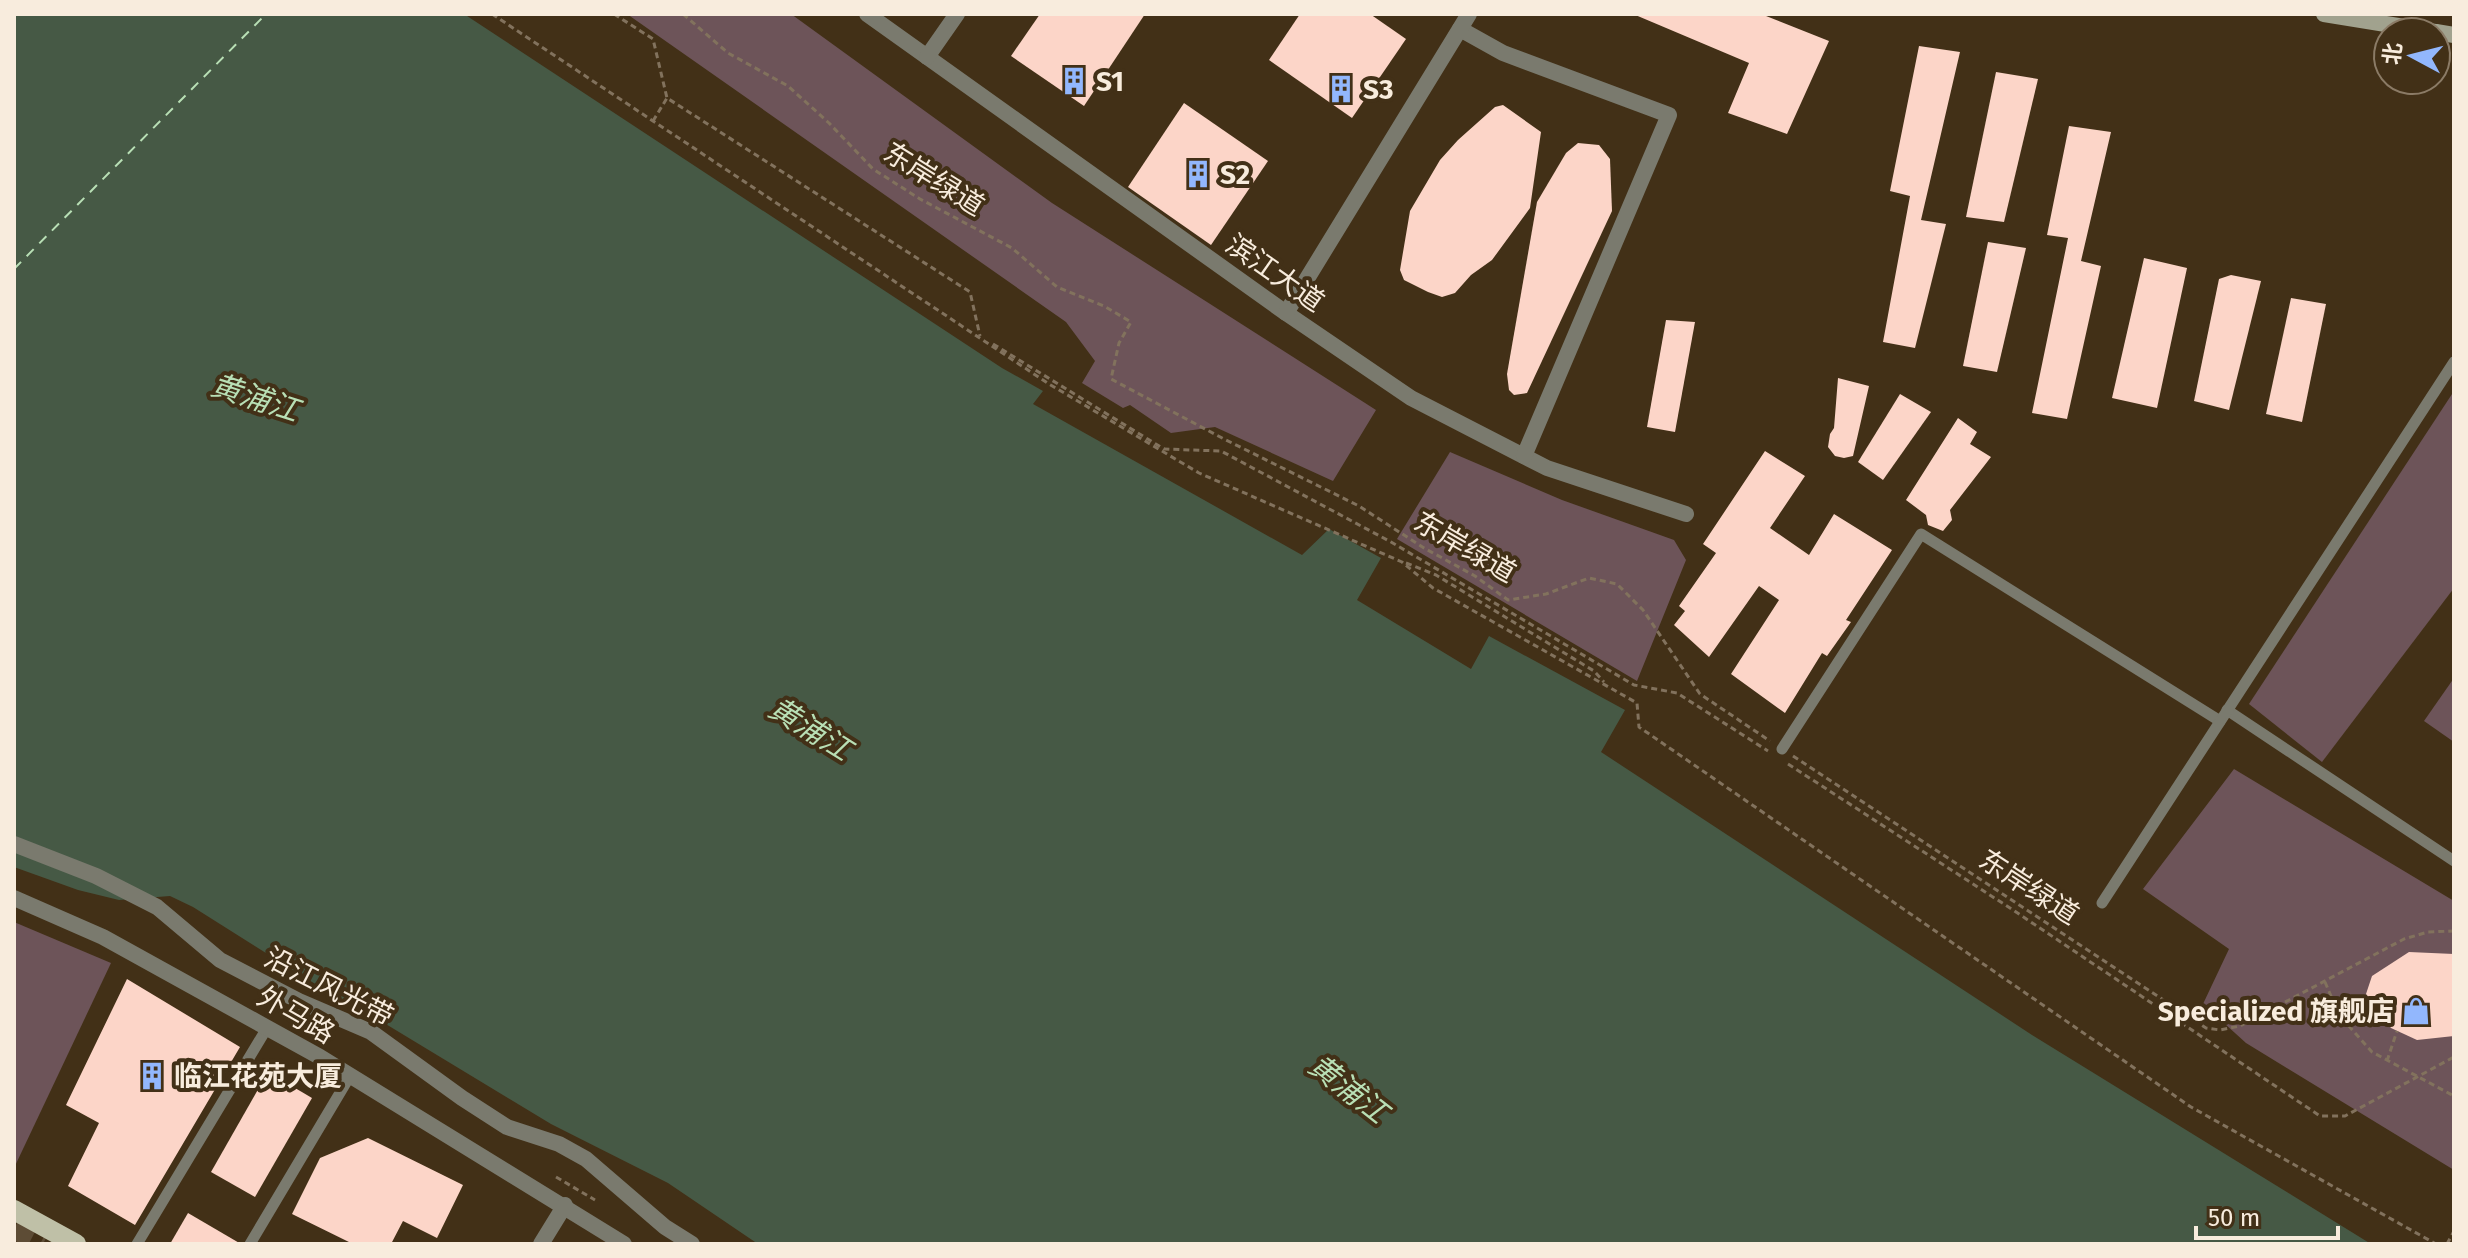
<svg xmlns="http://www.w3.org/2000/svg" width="2468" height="1258" font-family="'Fira Sans','Noto Sans SC',sans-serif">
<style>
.green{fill:#6d5459}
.water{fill:#465945}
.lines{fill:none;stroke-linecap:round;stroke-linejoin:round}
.ferry{stroke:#b8dfb5;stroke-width:2;stroke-dasharray:10 8;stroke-linecap:butt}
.building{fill:#fcd5c8}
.primary-tunnel{stroke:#5d4c35;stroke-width:20;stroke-dasharray:20 10;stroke-linecap:butt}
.path{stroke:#82725d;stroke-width:3;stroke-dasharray:6 4;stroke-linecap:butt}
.service{stroke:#7a7a6e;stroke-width:11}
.pedestrian{stroke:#7a7a6e;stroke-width:16}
.minor{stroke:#7a7a6e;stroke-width:16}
.secondary{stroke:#a1a28e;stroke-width:16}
.primary{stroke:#bfc0a7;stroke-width:20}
.labels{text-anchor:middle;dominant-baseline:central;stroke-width:8;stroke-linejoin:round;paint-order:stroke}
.poi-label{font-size:28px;font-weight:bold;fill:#f8ecdd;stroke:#423017;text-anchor:start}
.street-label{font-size:28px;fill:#f8ecdd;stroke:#423017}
.water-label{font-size:30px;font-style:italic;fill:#b8dfb5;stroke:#423017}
</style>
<rect width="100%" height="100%" fill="#423017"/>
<g class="green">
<path d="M627,14H791L1052,203L1376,410L1333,481L1215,427L1171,433L1130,405L1123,408L1082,383L1095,361L1066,322Z"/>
<path d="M2454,391V588L2322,762L2249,704Z"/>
<path d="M1450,452L1562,500L1674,540L1686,560L1637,681L1397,539Z"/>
<path d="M2454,678V742L2424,721Z"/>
<path d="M2234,769L2454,901V1170L2246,1043L2203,1004L2229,949L2143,889Z"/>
<path d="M14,922L111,963L14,1168Z"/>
</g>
<path class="water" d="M14,14H464L1002,368L1043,391L1033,404L1302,555L1329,529L1381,558L1357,600L1471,669L1489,636L1625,710L1601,752L2032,1035L2371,1244H758L668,1183L551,1124L356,1006L336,997L193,907L170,896L119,900L78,890L14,867Z"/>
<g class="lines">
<path class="ferry" d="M14,269L266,14"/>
</g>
<g class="building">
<path d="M1040,14H1145L1084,106L1011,56Z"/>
<path d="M1300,14H1370L1406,39L1352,118L1269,60Z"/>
<path d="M1633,14H1761L1829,41L1787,134L1728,113L1749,63Z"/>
<path d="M1919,46L1960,52L1921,220L1946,224L1915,348L1883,342L1910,196L1890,191Z"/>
<path d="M1996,72L2038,79L2004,222L1966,217Z"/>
<path d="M1184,103L1268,161L1211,245L1128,187Z"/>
<path d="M1503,105L1541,132L1530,208L1492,260L1471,275L1455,293L1442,297L1428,292L1404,280L1400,270L1410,211L1440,160L1458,140L1495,107Z"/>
<path d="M2069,126L2111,132L2081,261L2101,266L2067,419L2032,413L2068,238L2047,235Z"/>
<path d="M1578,143L1599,145L1610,159L1612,211L1527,393L1514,395L1509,390L1507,374L1537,202L1566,153Z"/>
<path d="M1988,242L2026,248L1997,372L1963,366Z"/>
<path d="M2144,258L2187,268L2157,408L2112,398Z"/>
<path d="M2231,275L2261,281L2229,410L2194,401L2219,279Z"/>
<path d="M2291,298L2326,304L2302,422L2266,414Z"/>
<path d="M1666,320L1695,322L1675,432L1647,427Z"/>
<path d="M1838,378L1869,386L1853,456L1844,458L1835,456L1828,447L1830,434L1834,428Z"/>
<path d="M1900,394L1931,412L1883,480L1858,462Z"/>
<path d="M1958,418L1977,432L1970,444L1991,457L1950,510L1952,520L1943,531L1928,525L1926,515L1906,500Z"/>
<path d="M1765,451L1805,476L1770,528L1809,555L1834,514L1892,550L1846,620L1851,622L1827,656L1822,653L1785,713L1731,674L1779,600L1759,586L1709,657L1674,625L1685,611L1679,606L1716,553L1703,544Z"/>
<path d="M2409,952L2454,954V1036L2417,1040L2391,1028L2366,994L2372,976Z"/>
<path d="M127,979L240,1047L135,1225L68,1186L99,1123L66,1105Z"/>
<path d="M268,1072L312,1098L255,1197L211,1172Z"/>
<path d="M368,1138L463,1185L437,1238L403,1221L391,1244H353L292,1214L320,1158Z"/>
<path d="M188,1213L241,1244H170Z"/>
</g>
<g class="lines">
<path class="primary-tunnel" d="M14,1229L43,1244"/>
<g class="path">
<path d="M492,14L1049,384L1199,473L1402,562L1433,588L1637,703L1639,727L2191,1107L2436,1244"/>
<path d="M614,14L653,39L667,98L970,292L980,336"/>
<path d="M683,14L728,53L788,86L829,123L873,169L920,199L1012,248L1057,287L1104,306L1131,322L1119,343L1111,379L1224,439L1359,506L1424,548L1475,576L1508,600L1546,594L1589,578L1617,584L1643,610L1700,694L1770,741"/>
<path d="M653,121L667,98"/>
<path d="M993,344L1164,449L1221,451L1391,542L1634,685L1677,693L1768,751"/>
<path d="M1406,563L1436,575L1594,671L1604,682"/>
<path d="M1793,756L2206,1028L2220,1030L2240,1026L2404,939L2428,932L2454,931"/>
<path d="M1788,764L2013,910L2320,1116H2345L2454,1057"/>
<path d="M2325,982L2339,1015L2372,1052L2454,1096"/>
<path d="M2387,1061L2397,1031"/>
<path d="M556,1177L595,1200"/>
<path d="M2447,1244L2454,1231"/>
</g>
<g class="service">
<path d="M2227,710L2454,861"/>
<path d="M1782,749L1921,534L2220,721"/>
<path d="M2102,903L2454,362"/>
<path d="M137,1244L267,1028"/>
<path d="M250,1244L350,1076"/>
</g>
<path class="pedestrian" d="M14,844L96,876L157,907L220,960L299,1001L371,1032L462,1098L507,1127L559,1144L586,1159L665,1227L692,1244"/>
<g class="minor">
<path d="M867,14L1286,313L1411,398L1547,468L1686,514"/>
<path d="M1460,29L1503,53L1669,115L1524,456"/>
<path d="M927,57L957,14"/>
<path d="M1286,313L1469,14"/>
<path d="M14,898L103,937L320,1057L624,1244"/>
<path d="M541,1244L565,1205"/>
</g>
<g class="secondary">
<path d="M2324,14L2435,32"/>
<path d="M2436,32L2454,35"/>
</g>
<path class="primary" d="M14,1210L76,1244"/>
</g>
<defs>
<symbol id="building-bare" viewBox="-9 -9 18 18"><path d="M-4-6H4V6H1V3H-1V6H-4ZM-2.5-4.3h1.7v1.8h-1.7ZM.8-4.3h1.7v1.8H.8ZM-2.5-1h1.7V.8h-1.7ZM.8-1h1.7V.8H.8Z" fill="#92b7fd" stroke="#423017" stroke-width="2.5" paint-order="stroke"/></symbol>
<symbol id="shop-bare" viewBox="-9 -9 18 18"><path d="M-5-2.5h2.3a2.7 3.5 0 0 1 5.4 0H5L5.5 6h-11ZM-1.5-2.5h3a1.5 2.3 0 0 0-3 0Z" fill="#92b7fd" stroke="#423017" stroke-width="2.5" paint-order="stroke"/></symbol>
</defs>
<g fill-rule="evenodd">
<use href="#building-bare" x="1054" y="61" width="40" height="40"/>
<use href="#building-bare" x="1321" y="69" width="40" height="40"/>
<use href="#building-bare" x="1178" y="154" width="40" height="40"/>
<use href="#shop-bare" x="2396" y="991" width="40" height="40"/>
<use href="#building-bare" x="132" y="1056" width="40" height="40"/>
</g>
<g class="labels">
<g class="poi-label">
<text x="1096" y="81">S1</text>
<text x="1363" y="89">S3</text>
<text x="1220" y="174">S2</text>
<text x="2394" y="1011" text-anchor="end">Specialized 旗舰店</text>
<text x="174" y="1076">临江花苑大厦</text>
</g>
<g class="street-label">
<text transform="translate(934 179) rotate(32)">东岸绿道</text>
<text transform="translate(1275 273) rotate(35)">滨江大道</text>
<text transform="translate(1465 547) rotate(30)">东岸绿道</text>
<text transform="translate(2029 887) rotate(33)">东岸绿道</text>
<text transform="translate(329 987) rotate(27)">沿江风光带</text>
<text transform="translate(296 1015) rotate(30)">外马路</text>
</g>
<g class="water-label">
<text transform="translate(255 398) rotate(18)">黄浦江</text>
<text transform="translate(810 729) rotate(32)">黄浦江</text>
<text transform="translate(1348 1089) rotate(38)">黄浦江</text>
</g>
</g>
<rect width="2468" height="1258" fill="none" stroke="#f8ecdd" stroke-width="32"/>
<g transform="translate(2412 56) rotate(277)"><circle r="38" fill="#423017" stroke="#8b7b66" stroke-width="2"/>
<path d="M0-6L14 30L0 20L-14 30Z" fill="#92b7fd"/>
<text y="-12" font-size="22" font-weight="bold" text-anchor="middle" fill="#f8ecdd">北</text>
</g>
<path d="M2196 1226v12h142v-12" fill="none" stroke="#f8ecdd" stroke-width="4"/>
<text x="2208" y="1226" font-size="24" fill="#f8ecdd" stroke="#423017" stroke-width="6" paint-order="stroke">50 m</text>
</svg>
